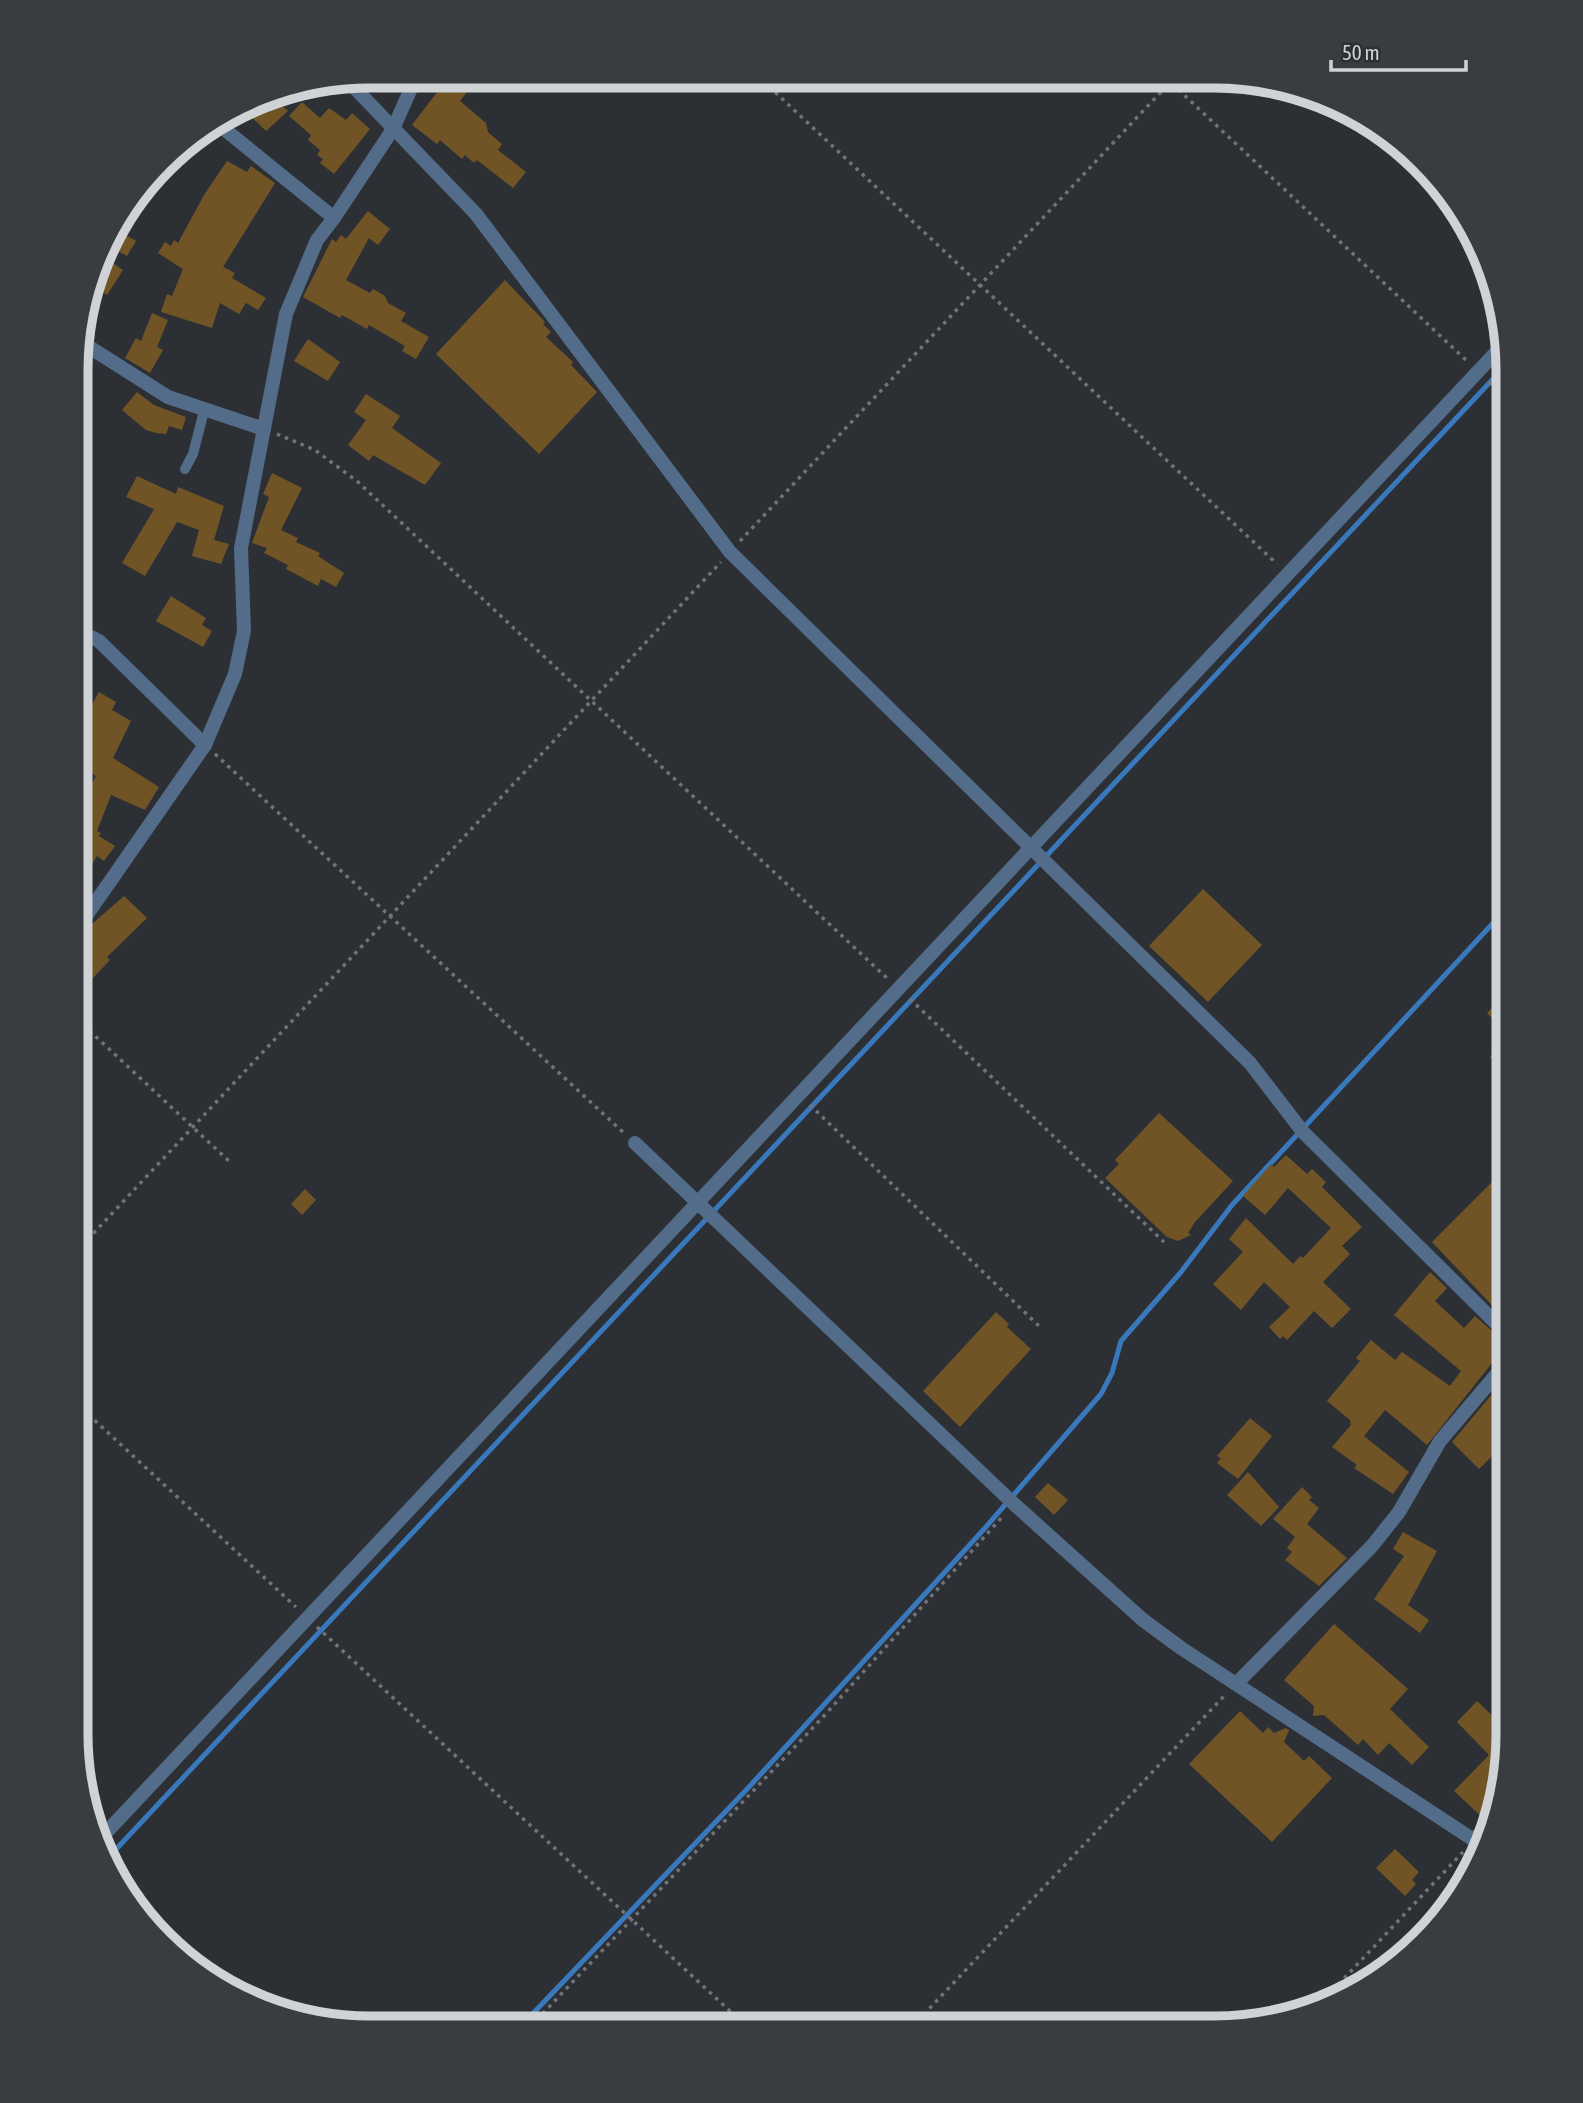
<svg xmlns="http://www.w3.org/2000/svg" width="1583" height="2103" font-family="'Asap Condensed',sans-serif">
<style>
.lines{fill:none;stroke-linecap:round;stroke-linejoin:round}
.stream{stroke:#3878bb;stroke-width:5}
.building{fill:#715425}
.path{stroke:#707478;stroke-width:3.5;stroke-dasharray:3.5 5;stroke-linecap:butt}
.service{stroke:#526c89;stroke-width:10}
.minor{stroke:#526c89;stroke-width:14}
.tertiary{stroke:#526c89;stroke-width:14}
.rim{fill:none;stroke:#d0d3d6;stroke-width:9}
</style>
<rect width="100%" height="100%" fill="#2c3035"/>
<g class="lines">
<g class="stream">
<path d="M105,1861L1507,364"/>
<path d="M521,2026L749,1787L985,1528L1101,1394L1112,1373L1121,1341L1181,1272L1232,1205L1507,908"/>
</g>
</g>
<g class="building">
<path d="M440,75L479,76L460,101L486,123L488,132L502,144L498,150L526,172L513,188L477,160L474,163L465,155L462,159L440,140L437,144L412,125L438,91L432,87Z"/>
<path d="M269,94L288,111L266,131L243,109Z"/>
<path d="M302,102L320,118L329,108L346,120L352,113L370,129L334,174L320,163L323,159L317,155L320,150L308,140L311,135L289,116Z"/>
<path d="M227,161L247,172L251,166L275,183L223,267L235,273L232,278L266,298L258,310L246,303L239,314L220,303L212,328L161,312L167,294L172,296L183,269L158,253L165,242L171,246L174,240L178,243L204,195Z"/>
<path d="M368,211L390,229L378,245L369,238L346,280L370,293L373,289L385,296L388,303L406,313L401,321L429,337L416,359L402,351L405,346L369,325L367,329L342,315L340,318L303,297L332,239L336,242L341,235L346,239Z"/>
<path d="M119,231L136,241L127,256L110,247Z"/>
<path d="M110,261L123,270L107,295L94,286Z"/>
<path d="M505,280L545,322L543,324L551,332L546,337L573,362L571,365L597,392L539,454L436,354Z"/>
<path d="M152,313L168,320L157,347L163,350L150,373L125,358L136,338L141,341Z"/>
<path d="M308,339L340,362L328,381L294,361Z"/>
<path d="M137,392L154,405L186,417L182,430L169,426L166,434L156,433L146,430L122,410Z"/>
<path d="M366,394L400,416L392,428L441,463L425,485L373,455L369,461L348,445L366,420L354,412Z"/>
<path d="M272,473L302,488L281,530L298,538L296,542L320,553L318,556L344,573L336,587L321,579L318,586L286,569L288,565L264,553L267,548L252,543L269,497L263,494Z"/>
<path d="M137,476L176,494L178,487L224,506L214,540L229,544L221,564L192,556L199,530L177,522L145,576L122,563L154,509L126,497Z"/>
<path d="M171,596L206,618L202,625L212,631L203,647L156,621Z"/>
<path d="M99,692L116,702L112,710L131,721L113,758L159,787L145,810L111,795L97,831L101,833L99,836L115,846L104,861L97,856L77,889V811L96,776L77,765V731Z"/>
<path d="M1203,889L1262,945L1208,1002L1149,946Z"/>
<path d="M124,896L147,918L107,957L110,960L77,995V962L84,954L77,944L91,932L89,929L92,924Z"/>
<path d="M1507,993V1033L1487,1013Z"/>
<path d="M1507,1036V1071L1490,1057Z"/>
<path d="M1159,1113L1233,1181L1195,1222L1188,1233L1191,1235L1178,1241L1167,1237L1105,1178L1119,1164L1115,1160Z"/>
<path d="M1286,1155L1307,1174L1312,1169L1326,1182L1322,1187L1362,1227L1342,1246L1350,1254L1323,1282L1351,1309L1332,1328L1314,1311L1287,1340L1283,1336L1280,1339L1269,1327L1290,1307L1264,1282L1241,1310L1213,1284L1243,1252L1229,1239L1246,1218L1293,1264L1300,1256L1303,1258L1331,1228L1288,1188L1265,1215L1243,1196L1271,1164L1274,1167Z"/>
<path d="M1507,1167V1321L1432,1242Z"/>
<path d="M305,1189L316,1200L302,1215L291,1204Z"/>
<path d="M1430,1272L1447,1288L1435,1301L1464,1328L1475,1316L1507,1344L1427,1445L1385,1410L1364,1436L1409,1472L1393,1494L1354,1468L1357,1465L1332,1447L1351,1425L1350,1420L1327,1401L1360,1361L1356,1358L1371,1340L1395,1360L1402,1352L1450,1386L1461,1371L1394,1315Z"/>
<path d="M996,1312L1009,1324L1007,1327L1031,1349L960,1427L923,1391Z"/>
<path d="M1493,1393L1507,1406V1468L1493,1455L1479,1469L1452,1442Z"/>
<path d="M1250,1418L1272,1436L1238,1479L1217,1463L1221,1458L1217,1456Z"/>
<path d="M1248,1472L1279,1507L1261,1526L1227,1495Z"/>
<path d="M1048,1483L1068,1500L1054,1515L1035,1497Z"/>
<path d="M1302,1487L1312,1497L1309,1500L1319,1508L1307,1524L1347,1558L1319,1586L1285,1560L1292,1552L1287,1548L1295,1537L1273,1519Z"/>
<path d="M1403,1532L1437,1551L1408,1605L1429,1620L1420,1633L1374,1599L1404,1556L1393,1549Z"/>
<path d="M1334,1624L1408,1689L1390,1709L1429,1747L1412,1765L1389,1743L1378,1755L1363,1739L1358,1745L1324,1715L1313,1716L1314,1706L1284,1680Z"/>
<path d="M1477,1701L1507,1730V1754L1497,1803L1482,1817L1454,1791L1489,1755L1457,1722Z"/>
<path d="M1240,1711L1263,1733L1268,1727L1274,1733L1286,1728L1289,1730L1284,1742L1304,1761L1309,1756L1332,1778L1272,1842L1189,1764Z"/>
<path d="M1395,1849L1419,1872L1412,1880L1416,1884L1405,1896L1376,1868Z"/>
</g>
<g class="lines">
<g class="path">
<path d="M770,76L776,93L1277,564"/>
<path d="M1166,78L1468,362"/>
<path d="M1489,382L1508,399"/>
<path d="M277,434L315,450L358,482L889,980"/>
<path d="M740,541L1174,78"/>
<path d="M215,754L625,1134"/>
<path d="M910,999L1164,1242"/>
<path d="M77,1019L230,1162"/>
<path d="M810,1105L1040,1327"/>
<path d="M76,1252L721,562"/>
<path d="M76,1403L296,1607"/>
<path d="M317,1627L746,2026"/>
<path d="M1321,2003L1463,1852"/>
<path d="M531,2026L823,1717L1003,1516"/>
<path d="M912,2027L1225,1695"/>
</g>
<path class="service" d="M185,469L193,454L204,411"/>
<g class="minor">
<path d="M346,79L476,214L730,552L1250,1063L1303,1132L1507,1334"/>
<path d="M218,124L334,218"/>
<path d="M78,340L168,397L264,429"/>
<path d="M77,630L99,641L205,745"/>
<path d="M77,929L205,745L235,674L244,631L241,548L286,314L317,240L334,218L393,129L417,75"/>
<path d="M1236,1684L1372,1546L1399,1512L1440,1441L1507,1362"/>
<path d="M1474,1840L1494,1818"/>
</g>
<g class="tertiary">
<path d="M635,1143L1014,1504L1143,1620L1181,1648L1483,1846"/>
<path d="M100,1839L1502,346"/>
</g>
</g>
<path d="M0 0H1583V2103H0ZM370 88H1214A282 282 0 0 1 1496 370V1734A282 282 0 0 1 1214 2016H370A282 282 0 0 1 88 1734V370A282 282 0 0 1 370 88Z" fill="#393d42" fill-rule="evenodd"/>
<path class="rim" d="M370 88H1214A282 282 0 0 1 1496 370V1734A282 282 0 0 1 1214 2016H370A282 282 0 0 1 88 1734V370A282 282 0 0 1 370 88Z"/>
<path d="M1331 60v10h135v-10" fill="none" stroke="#d0d3d6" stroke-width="3.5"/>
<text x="1342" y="60" font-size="21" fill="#d0d3d6" stroke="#2c3035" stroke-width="5" paint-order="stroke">50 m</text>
</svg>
